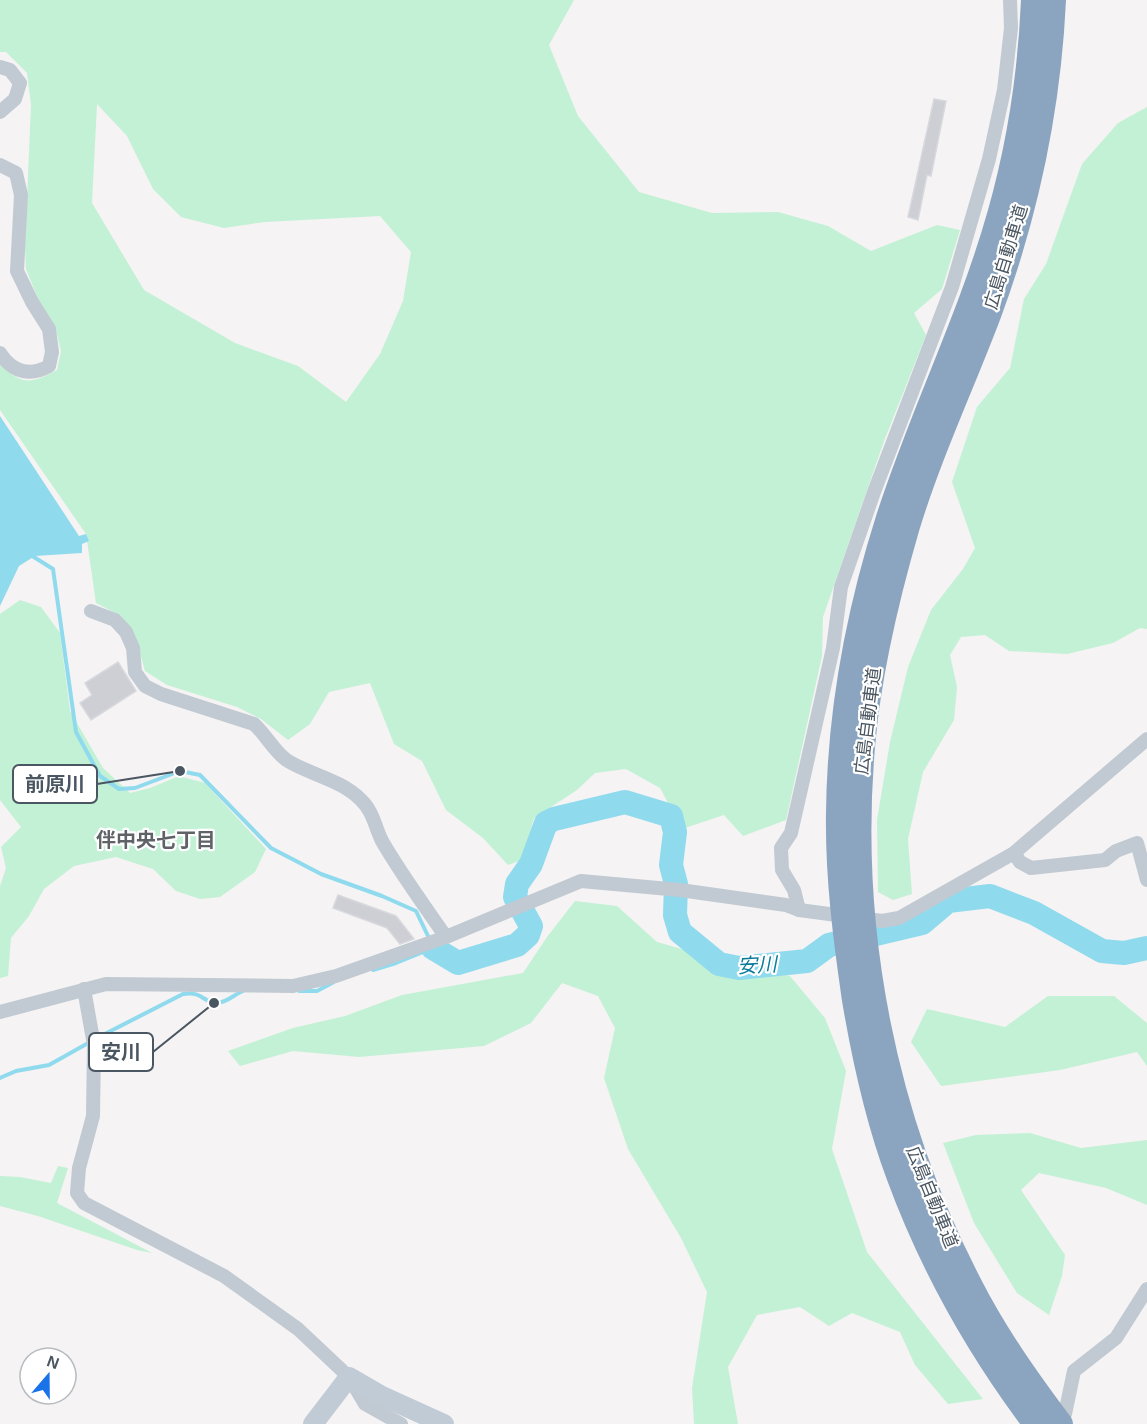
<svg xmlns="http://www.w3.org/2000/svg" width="1147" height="1424" font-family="Helvetica,'Noto Sans JP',sans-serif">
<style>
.green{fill:#c3f1d5;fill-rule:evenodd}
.water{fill:#90daee}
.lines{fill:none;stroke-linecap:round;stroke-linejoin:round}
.stream{stroke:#90daee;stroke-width:4}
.river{stroke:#90daee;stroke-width:24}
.building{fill:#cdcfd5;stroke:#d7d9de;stroke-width:1.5}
.street{stroke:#c1cad2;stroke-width:14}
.secondary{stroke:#c1cbd6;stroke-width:20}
.highway{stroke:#8ba5c1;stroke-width:24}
.labels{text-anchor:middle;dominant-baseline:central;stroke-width:4.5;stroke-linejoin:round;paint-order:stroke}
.street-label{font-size:18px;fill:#4a5661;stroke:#fff}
.neighbourhood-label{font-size:20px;font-weight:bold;fill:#5f6368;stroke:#fff}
.water-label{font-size:20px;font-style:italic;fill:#0c7c9b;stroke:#fff}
.leader{fill:none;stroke:#4a5661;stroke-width:2}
.callout-dot{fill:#4a5661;stroke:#fff;stroke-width:2}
.callout{fill:#fff;stroke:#4a5661;stroke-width:2}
.callout-label{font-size:20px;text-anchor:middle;font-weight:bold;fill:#4a5661}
</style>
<rect width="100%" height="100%" fill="#f5f3f3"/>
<g class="green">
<path d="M0,0H574L549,45L578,116L639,192L712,213L778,212L828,226L871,251L937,225L960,230L942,289L914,313L926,335L884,441L823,617L822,656L786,820L743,836L724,815L682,829L660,788L626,769L595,773L577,790L534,818L522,860L508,865L483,838L446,810L422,761L394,744L370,683L329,692L310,724L288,740L261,719L237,707L167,685L145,671L136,639L121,616L96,603L86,534L0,410V364C22,386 31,384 57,370L61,351L55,326L38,299L26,269L25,247L31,105L27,73L6,52H0ZM97,104L127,136L153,189L181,217L224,228L265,222L380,216L411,252L403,301L380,354L346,402L298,366L235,343L144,290L92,203Z"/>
<path d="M1147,107V629L1140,628L1113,643L1067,654L1009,651L985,635L961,637L950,655L957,687L954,720L923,772L908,839L912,894L893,900L878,892L877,820L890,742L908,667L931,610L963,569L975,548L952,482L977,407L1010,368L1024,299L1046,264L1082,164L1118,123Z"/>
<path d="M20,600L41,607L60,633L70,711L103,768L130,793L150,788L179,776L205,783L266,849L255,872L220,897L200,899L176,891L153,869L116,857L74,866L44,889L29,916L11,938L8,976L0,978V886L6,868L1,847L21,827L0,800V614Z"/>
<path d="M575,901L617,906L657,942L720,960L790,976L825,1018L846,1071L832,1149L867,1252L983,1399L948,1404L915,1365L900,1332L852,1313L829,1326L800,1307L757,1315L728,1367L738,1424H694L692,1388L707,1292L681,1238L628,1149L604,1078L615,1028L598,996L562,983L531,1023L484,1046L359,1057L293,1051L240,1066L228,1051L293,1028L345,1016L402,995L523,973L547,937Z"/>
<path d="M1048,996H1114L1147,1023V1066L1137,1052L1060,1070L941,1086L911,1042L927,1009L1005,1027Z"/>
<path d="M1030,1133L1081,1148L1147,1140V1205L1106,1188L1039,1173L1021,1190L1065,1255L1062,1276L1049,1315L1017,1293L974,1223L943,1143L976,1135Z"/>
<path d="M58,1166L68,1168L57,1203L152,1253L137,1250L38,1216L0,1206V1176L20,1177L51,1183Z"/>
</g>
<path class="water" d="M0,416L79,536L86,534L89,541L82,544V553L35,556L19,566L0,606Z"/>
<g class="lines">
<g class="stream">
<path d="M29,554L53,569L76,732L100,776L119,789L135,788L180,771L200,775L271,848L321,874L382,896L416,911L428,936"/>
<path d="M373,970L396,963L428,950"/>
<path d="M299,991H317L334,982"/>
<path d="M97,1038L183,994C203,991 202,1002 216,1003C225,1004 235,994 243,991"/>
<path d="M0,1078L16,1071L49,1065L90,1042"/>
</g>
<path class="river" d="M433,948L458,963L517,945L528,935L531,926L515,897L517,884L531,864L546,823L554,819L625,802L671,816L675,832L671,865L676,884L675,915L680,932L719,964L739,968L807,961L829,945L922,923L948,901L990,896L1034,913L1102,951L1124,953L1147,948"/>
</g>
<g class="building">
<path d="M934,99L946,101L931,176L927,175L918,220L908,217Z"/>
<path d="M118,662L136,691L91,720L80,703L92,695L85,683Z"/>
<path d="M338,895L396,916L414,939L400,944L387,928L333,908Z"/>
</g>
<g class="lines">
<g class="street">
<path d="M0,67L10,70L20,83L15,99L0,112"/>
<path d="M0,165L16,173L21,195L17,271L32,302L49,329L52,352L49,366C30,377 12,372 0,353"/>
<path d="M91,611L115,620L126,632L133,648L135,672L145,686L161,694L254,724C266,735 276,754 288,761C311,775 342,780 361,800C373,811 375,827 382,841C401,874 424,905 446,937"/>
<path d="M1014,853L1020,862L1031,868L1105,860L1116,851L1137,843L1147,880"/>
<path d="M799,910L794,890L782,870L781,848L791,833L833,648L841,587L874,492L952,287L989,159L1004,90L1011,28L1010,0"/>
<path d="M84,989L94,1045L93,1116L79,1168L77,1193L84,1203L224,1276L298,1329L349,1377L365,1404L401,1424"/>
<path d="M0,1012L106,984L293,986L336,976L446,937L581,881L680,890L786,905L799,910L882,921L899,918L1014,853L1147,739"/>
<path d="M1057,1424L1065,1414L1074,1371L1116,1338L1147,1289"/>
</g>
<path class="secondary" d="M313,1424L349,1377L380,1395L444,1424"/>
<g class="highway">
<path d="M1033,0C1030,72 1019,145 999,215C970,318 921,415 888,518C858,612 839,714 838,813C837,876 845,938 854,1000C864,1059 877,1119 898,1175C931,1265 977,1347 1035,1424"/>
<path d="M1054,0C1049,107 1026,215 989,315C962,386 930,454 908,526C887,598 869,672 863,747C847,932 885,1121 971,1286C996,1335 1028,1380 1061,1424"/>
</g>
</g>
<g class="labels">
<g class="street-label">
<text transform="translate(1006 257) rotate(-73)">広島自動車道</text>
<text transform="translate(868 721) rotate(-83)">広島自動車道</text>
<text transform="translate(932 1197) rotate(68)">広島自動車道</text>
</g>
<g class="neighbourhood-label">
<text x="156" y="840">伴中央七丁目</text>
</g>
<g class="water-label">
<text transform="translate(757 965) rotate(-3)">安川</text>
</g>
</g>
<path class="leader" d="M180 771L97 784M214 1003L153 1052"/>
<g class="callout-dot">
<circle cx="180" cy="771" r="6"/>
<circle cx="214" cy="1003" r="6"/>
</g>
<g class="callout">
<rect x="13" y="765" width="84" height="38" rx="6"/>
<rect x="89" y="1033" width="64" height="38" rx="6"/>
</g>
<g class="callout-label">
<text x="55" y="791">前原川</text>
<text x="121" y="1059">安川</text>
</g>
<g transform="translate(48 1376) rotate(20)"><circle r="28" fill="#ffffff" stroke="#b7bbc0" stroke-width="1.5"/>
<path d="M0-4.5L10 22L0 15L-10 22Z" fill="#1a73e8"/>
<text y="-9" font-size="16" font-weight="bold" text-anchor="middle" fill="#4a5661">N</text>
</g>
</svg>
